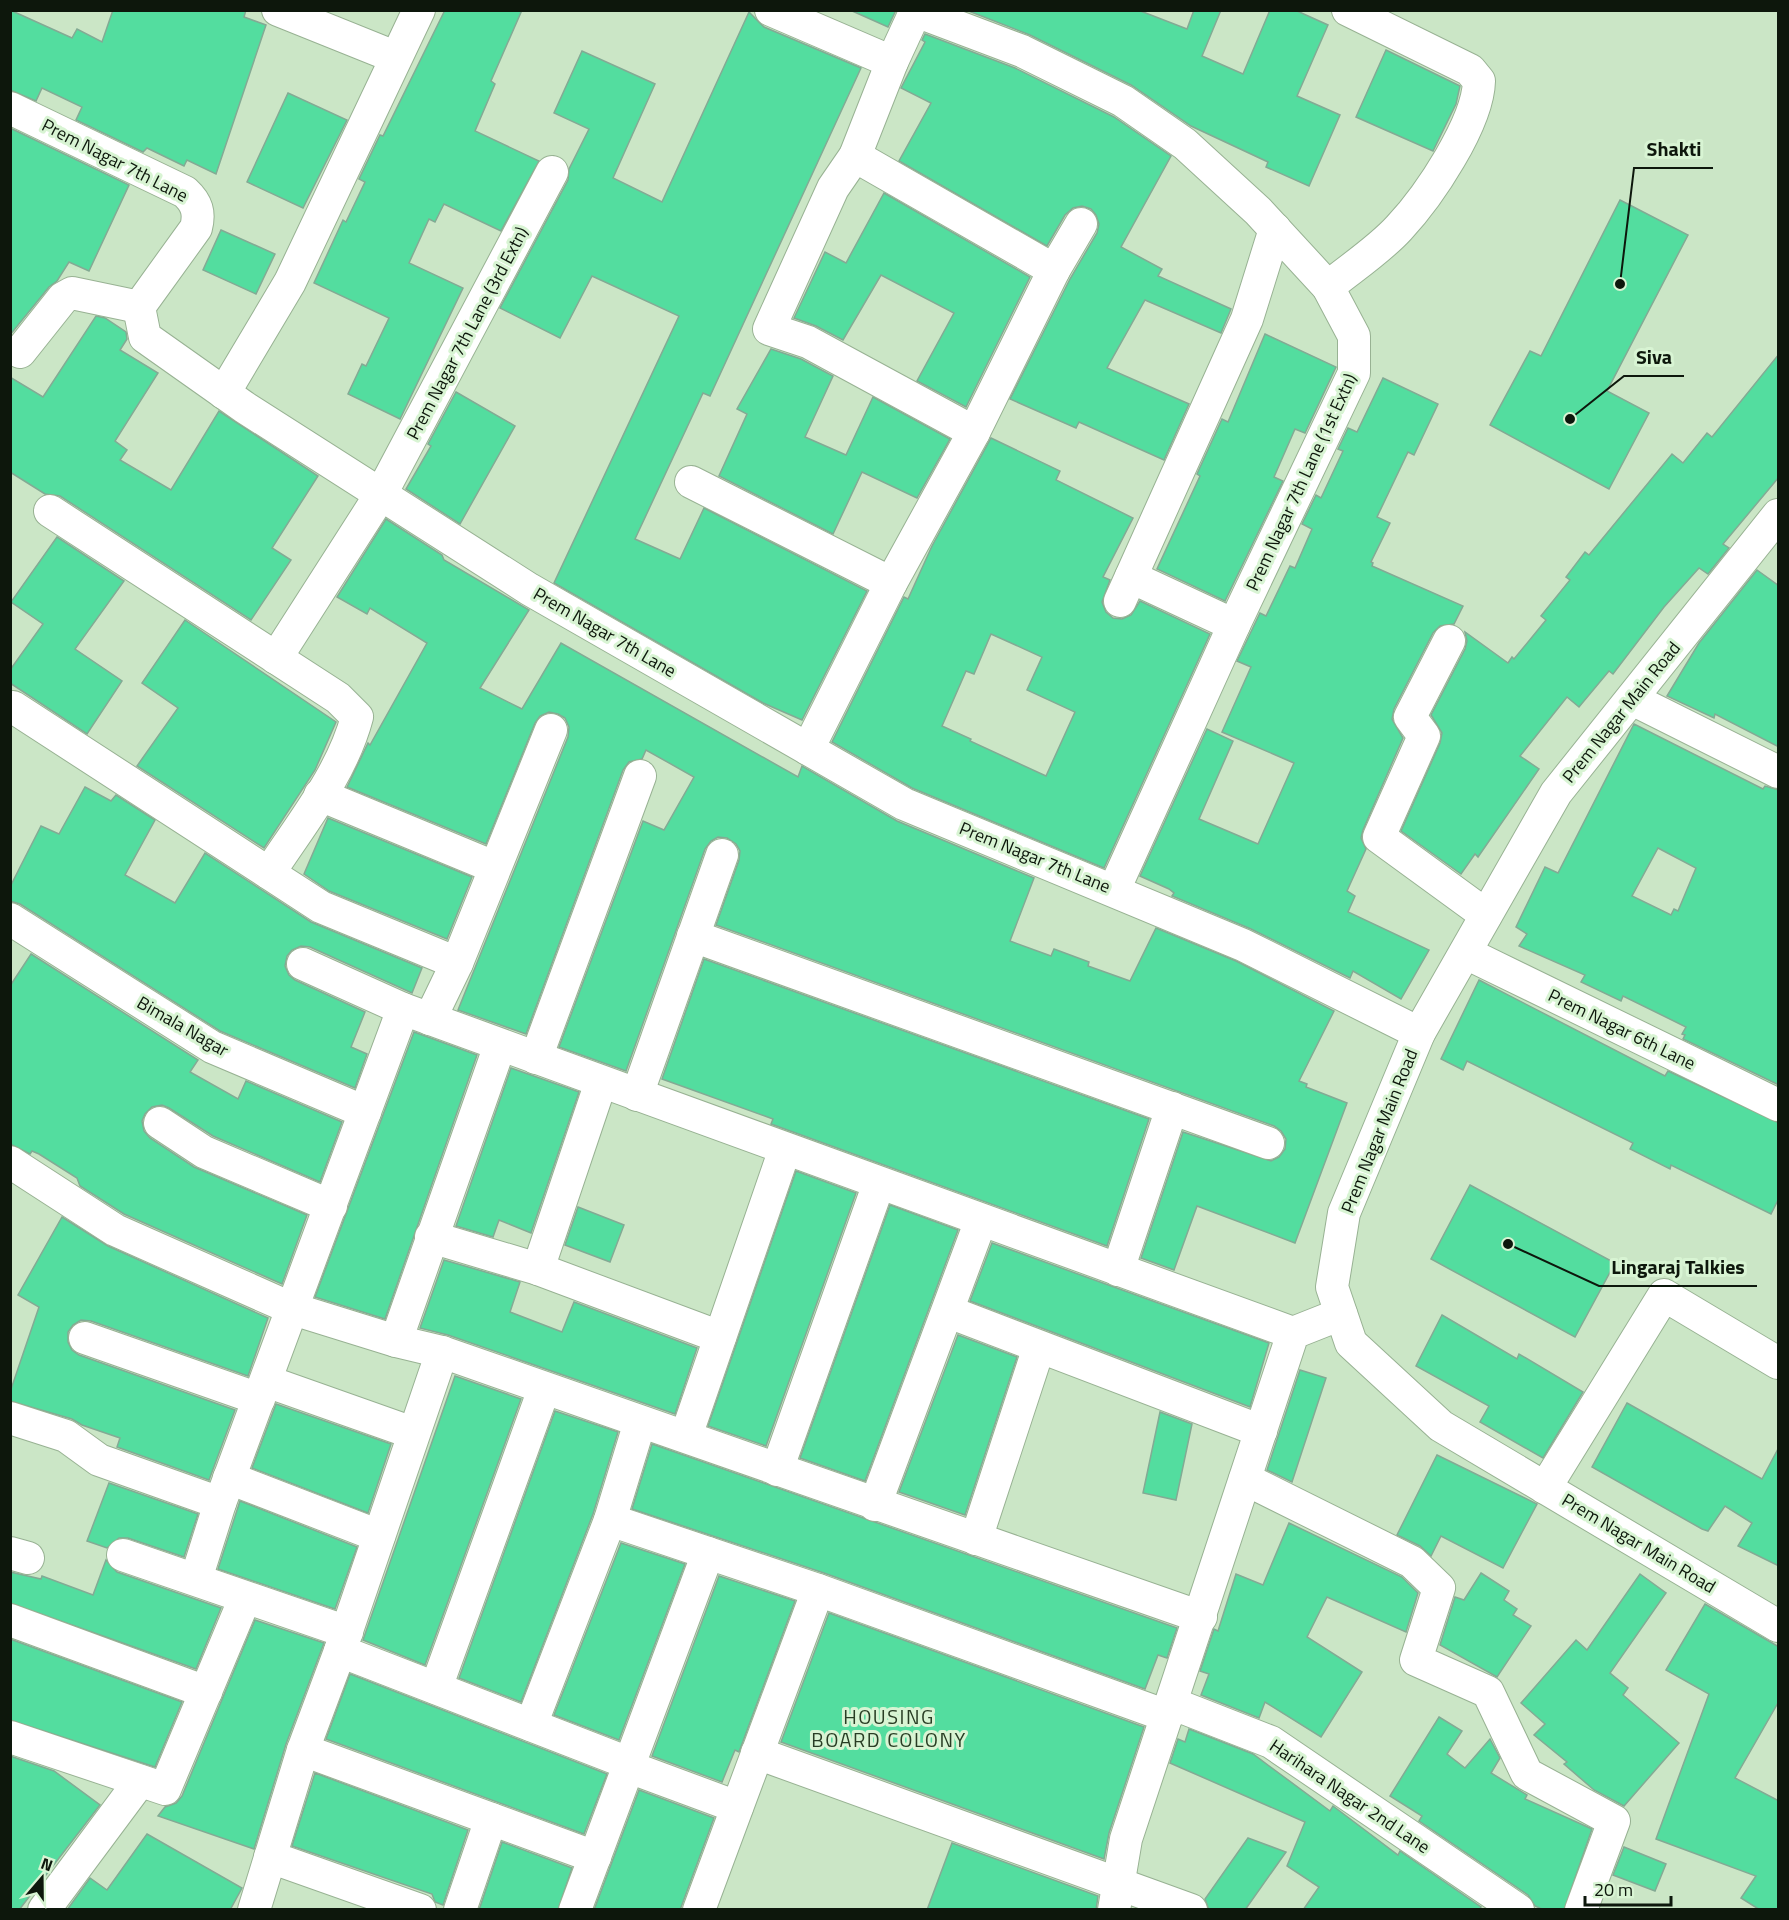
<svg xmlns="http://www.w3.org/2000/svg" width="1789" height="1920" font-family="'Titillium Web',sans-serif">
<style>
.building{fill:#53dd9f;stroke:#83aa94;stroke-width:1.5;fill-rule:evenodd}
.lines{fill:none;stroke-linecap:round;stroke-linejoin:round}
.minor-casing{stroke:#98b293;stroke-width:34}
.minor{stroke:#fff;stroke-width:32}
.labels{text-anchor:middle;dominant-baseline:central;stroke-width:6;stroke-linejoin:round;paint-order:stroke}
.street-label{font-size:18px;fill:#0d170c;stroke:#d8f4d3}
.neighbourhood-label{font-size:20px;letter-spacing:1.5px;fill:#283d24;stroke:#d8f4d3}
.leader{fill:none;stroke:#0d170c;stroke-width:2}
.callout-dot{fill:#0d170c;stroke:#d8f4d3;stroke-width:2}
.callout-label{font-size:20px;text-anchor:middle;font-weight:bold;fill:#0d170c;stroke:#d8f4d3;stroke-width:6;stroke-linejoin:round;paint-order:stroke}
</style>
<rect width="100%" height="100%" fill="#cbe6c6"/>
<g class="building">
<path d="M10,10L72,38L77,29L102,42L113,10H246L244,17L266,25L216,174L187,160L184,166L147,148L143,152L76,120L82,107L42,88L36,101L10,90Z"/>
<path d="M445,10H522L491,81L495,84L475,131L539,161L501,231L444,204L435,222L429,219L409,263L463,288L400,419L348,394L362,364L366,366L389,318L314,283L343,220L346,222L365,182L359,179L380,135L383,136Z"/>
<path d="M850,10H896L888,27Z"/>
<path d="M966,10H1138L1187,29L1194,10H1221L1202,56L1243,74L1270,10H1295L1328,25L1297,96L1340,115L1309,186L1266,167L1268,162L1191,126L1131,85L1030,35Z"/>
<path d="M749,12L764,27L861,68L710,396L703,393L635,539L680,559L704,508L867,591L802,720L763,703L554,583L679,316L592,276L560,338L500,308L568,180L569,169L589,129L554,113L582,51L655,84L613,178L662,202Z"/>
<path d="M925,34L1015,68L1114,117L1171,156L1121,247L1162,269L1158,276L1231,309L1221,333L1145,300L1107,368L1189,404L1164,460L1079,422L1076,428L1010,399L1070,279L1097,233L1099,224L1096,215L1091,209L1082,206L1073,208L1065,215L1047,246L899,161L931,103L901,88L925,42L922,40Z"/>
<path d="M1386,50L1460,86L1456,104L1433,151L1356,117Z"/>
<path d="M288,93L347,120L303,208L247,182Z"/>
<path d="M10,128L129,185L89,271L69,262L57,281L49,287L10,335Z"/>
<path d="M884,193L1030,277L966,407L917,381L954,313L881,275L843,340L816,326L794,318L825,252L846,263Z"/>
<path d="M1620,200L1688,235L1607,391L1649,413L1609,489L1490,425L1530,351L1541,356Z"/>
<path d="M221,230L275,254L256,294L203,270Z"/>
<path d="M96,316L105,318L126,332L127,339L120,350L158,373L115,441L127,450L120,460L171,490L219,411L318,476L272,548L291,560L251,620L60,496L45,494L10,472V377L43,397Z"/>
<path d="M1265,334L1336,367L1305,433L1295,429L1274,477L1283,481L1225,601L1157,569L1200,476L1197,474L1222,419L1228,422Z"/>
<path d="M771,349L801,359L833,376L805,437L846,455L873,397L950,439L917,498L862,472L833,534L719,476L747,414L737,409Z"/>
<path d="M1779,354V477L1723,544L1729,548L1708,574L1699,568L1664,607L1613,674L1609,671L1579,707L1567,697L1520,756L1539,769L1478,857L1475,854L1461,874L1401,831L1440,743L1442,733L1431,715L1465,649L1467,641L1465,632L1508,663L1512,657L1514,659L1546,620L1541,616L1570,580L1566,577L1585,552L1589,555L1672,454L1683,463L1707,433L1712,437Z"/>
<path d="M1383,378L1438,404L1414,455L1408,452L1377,517L1390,523L1371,562L1373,563L1372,566L1463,606L1454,624L1440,626L1433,633L1394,709L1392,719L1403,738L1363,830L1361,838L1366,849L1347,891L1355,896L1348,912L1429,950L1401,999L1353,971L1350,978L1251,929L1172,896L1174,893L1169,889L1140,876L1207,729L1233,741L1199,819L1258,844L1294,763L1222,732L1251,667L1237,661L1260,613L1266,616L1290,566L1295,568L1312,529L1302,524L1316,495L1321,498L1343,451L1338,449L1348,428L1357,432Z"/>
<path d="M456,392L515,426L460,524L406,489L431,446L428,444Z"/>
<path d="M991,438L1060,471L1056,480L1133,518L1103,577L1110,580L1102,602L1106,612L1113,618L1122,619L1131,615L1140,601L1210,634L1104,868L912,788L832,742L904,597L908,599L932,546ZM991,634L1042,657L1027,690L1075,712L1046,776L970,741L971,739L942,726L966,671L974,674Z"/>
<path d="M386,519L442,555L444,560L529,610L480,688L522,709L561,643L798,777L802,766L897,821L1034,878L1010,941L1051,956L1054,949L1089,962L1088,966L1130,981L1156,928L1236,961L1334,1011L1299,1081L1307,1084L1306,1087L1347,1103L1295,1243L1197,1206L1174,1270L1141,1258L1183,1132L1271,1161L1279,1157L1285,1149L1286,1139L1281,1131L1274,1126L716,925L739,860L740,851L736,844L727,838L718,837L711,841L705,849L626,1071L559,1047L643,821L664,830L694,777L646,750L642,759L629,762L623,770L526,1034L458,1010L568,737L569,727L565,718L558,714L549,712L540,716L535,723L486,844L347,787L368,743L370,745L427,643L370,608L367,614L337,597Z"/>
<path d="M57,537L124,581L75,649L122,681L87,734L10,683V670L43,624L11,602Z"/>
<path d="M1757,570L1779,586V747L1715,714L1714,718L1667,696L1699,643Z"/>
<path d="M185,620L336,722L315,770L264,848L137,766L178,708L142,683Z"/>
<path d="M1634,724L1763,789L1765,786L1779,790V1085L1683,1039L1685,1035L1682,1034L1686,1027L1623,996L1621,1001L1581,982L1585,975L1519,946L1527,934L1516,927L1545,867L1558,873ZM1658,848L1696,868L1678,911L1674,909L1671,915L1632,896Z"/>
<path d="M85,787L111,801L116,795L155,820L125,875L175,903L205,853L311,922L422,968L412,993L310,947L301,946L292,950L287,956L285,966L289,975L295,980L365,1012L351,1047L367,1054L355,1088L220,1031L20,904L10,901V887L41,826L59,834Z"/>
<path d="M328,818L472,877L447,939L329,891L304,874Z"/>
<path d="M31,954L198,1060L190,1072L238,1099L246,1081L342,1122L320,1182L213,1136L169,1108L162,1105L152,1107L145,1114L142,1121L144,1131L150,1138L194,1167L307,1215L282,1284L124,1214L80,1186L77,1178L39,1154L32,1151L30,1154L10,1144V986Z"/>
<path d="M704,959L1149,1119L1107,1246L771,1124L773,1119L662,1079Z"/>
<path d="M1479,980L1665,1076L1668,1071L1779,1123V1198L1771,1214L1671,1165L1670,1169L1630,1149L1633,1143L1467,1061L1463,1070L1441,1059Z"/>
<path d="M414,1032L477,1055L385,1319L315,1297Z"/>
<path d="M511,1068L579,1092L531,1233L499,1220L493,1237L456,1226Z"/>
<path d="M796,1171L856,1193L766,1446L708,1426Z"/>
<path d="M1470,1185L1615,1263L1575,1337L1431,1259Z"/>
<path d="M890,1205L958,1230L865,1481L800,1458Z"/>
<path d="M578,1207L624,1225L610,1262L565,1245Z"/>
<path d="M62,1217L108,1246L268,1318L248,1376L91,1321L81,1320L73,1325L68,1332V1342L72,1350L79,1355L235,1410L209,1480L117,1447L120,1438L82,1425L72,1419L10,1401V1392L39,1307L18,1295Z"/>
<path d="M992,1243L1269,1343L1250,1407L970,1301Z"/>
<path d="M444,1260L520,1282L510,1312L562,1332L574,1302L697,1348L675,1414L448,1335L420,1328Z"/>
<path d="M1442,1315L1517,1359L1519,1354L1583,1392L1543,1458L1480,1422L1489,1406L1416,1366Z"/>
<path d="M958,1335L1017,1357L965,1515L899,1492Z"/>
<path d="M1300,1370L1326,1378L1292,1482L1267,1470Z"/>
<path d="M455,1376L521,1399L425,1665L363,1640Z"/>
<path d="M1627,1403L1762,1479L1779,1447V1566L1738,1546L1752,1523L1725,1506L1708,1531L1702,1529L1592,1467Z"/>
<path d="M276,1404L391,1444L368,1513L252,1468Z"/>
<path d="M555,1411L618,1432L593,1514L521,1702L459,1678Z"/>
<path d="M1160,1412L1192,1424L1176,1500L1143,1493Z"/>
<path d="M652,1444L1177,1628L1167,1658L1158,1655L1145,1689L824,1573L632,1509Z"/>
<path d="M1437,1455L1537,1504L1503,1568L1441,1536L1431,1556L1420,1546L1397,1535Z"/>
<path d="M109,1483L198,1514L184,1557L128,1538H119L107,1548L87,1541Z"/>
<path d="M240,1501L357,1547L335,1609L218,1569Z"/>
<path d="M1289,1523L1402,1577L1418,1593L1406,1632L1327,1597L1307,1637L1362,1672L1321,1737L1265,1702L1259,1718L1201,1695L1209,1674L1200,1671L1214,1629L1218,1631L1236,1574L1263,1585Z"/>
<path d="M621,1543L685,1564L619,1740L554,1715Z"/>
<path d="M106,1560L117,1572L221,1608L196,1669L10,1603V1572L41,1579L42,1576L93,1595Z"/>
<path d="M1481,1573L1509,1591L1504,1600L1517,1609L1513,1615L1531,1626L1497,1677L1440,1645L1455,1597L1464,1600Z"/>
<path d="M1640,1574L1666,1593L1610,1673L1628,1688L1623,1695L1679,1743L1624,1806L1594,1790L1564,1764L1567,1762L1534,1735L1545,1724L1521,1703L1576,1640L1587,1650Z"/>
<path d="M719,1576L795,1601L739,1752L735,1750L722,1782L652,1756Z"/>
<path d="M1705,1604L1779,1647V1701L1735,1778L1779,1801V1910H1760L1741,1898L1756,1876L1656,1839L1709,1694L1666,1670Z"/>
<path d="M829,1613L1144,1727L1109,1833L1104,1859L781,1742Z"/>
<path d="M255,1620L324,1643L286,1744L254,1849L158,1816L165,1807L176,1803L182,1796Z"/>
<path d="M10,1639L182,1702L155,1767L10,1720Z"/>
<path d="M350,1674L607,1774L584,1834L326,1739Z"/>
<path d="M1439,1717L1462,1731L1447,1754L1465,1768L1490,1739L1500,1758L1491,1773L1527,1795L1525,1799L1592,1829L1564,1910H1544L1535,1906L1528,1895L1419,1821L1422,1816L1390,1796Z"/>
<path d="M1189,1729L1253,1754L1330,1811L1333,1806L1398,1855L1400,1851L1481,1907L1479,1910H1303L1319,1887L1287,1866L1305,1822L1170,1763L1178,1739L1185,1742Z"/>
<path d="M10,1756L54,1771L100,1805L19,1910H10Z"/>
<path d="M315,1773L468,1830L443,1905L435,1902L432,1894L292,1846Z"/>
<path d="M639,1790L714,1818L680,1910H594Z"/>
<path d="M147,1834L242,1888L230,1910H67L90,1878L107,1890Z"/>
<path d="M1248,1838L1286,1852L1245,1910H1209L1205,1899Z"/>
<path d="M502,1842L572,1868L558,1910H479Z"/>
<path d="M952,1843L1098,1896L1096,1910H927Z"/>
<path d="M1624,1847L1666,1864L1655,1891L1613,1875Z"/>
</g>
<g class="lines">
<defs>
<g id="minor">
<path d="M278,10L395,57"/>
<path d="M771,10L892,62"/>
<path d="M916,10L892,62L855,156L833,188L769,329L808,342L974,432"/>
<path d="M916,11L1022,51L1123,101L1185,144L1258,211L1328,287L1354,336V373L1234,625L1114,890"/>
<path d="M10,108L185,192C197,203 200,213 196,228L139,307L145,337L244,407L529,589L904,804L1243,945L1419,1033"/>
<path d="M855,156L1054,270"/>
<path d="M1328,287C1351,268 1379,250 1399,228C1429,196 1478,123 1479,81L1470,70L1348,10"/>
<path d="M20,352L63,298L72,293L139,307"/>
<path d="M224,393L290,282L419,10"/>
<path d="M691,482L891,583"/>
<path d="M50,511L338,698L357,717C342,774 301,824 269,873"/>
<path d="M1778,515L1556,793L1419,1033L1344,1213L1332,1287L1351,1343L1441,1426L1778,1626"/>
<path d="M1131,577L1234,625"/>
<path d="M1120,601L1247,319L1275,229"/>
<path d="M1449,641L1410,717L1424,736L1379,837L1486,915"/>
<path d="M276,658L381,494L552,172"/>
<path d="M1632,699L1778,772"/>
<path d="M13,707L321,907L457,963"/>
<path d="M808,749L891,583L974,432L1054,270L1081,224"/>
<path d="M320,795L494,867"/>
<path d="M10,919L212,1047L365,1112"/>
<path d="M693,936L1268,1143"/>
<path d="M1466,953L1778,1105"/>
<path d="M303,964L403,1009L1293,1333"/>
<path d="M430,1019L457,963L551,730"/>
<path d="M536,1058L640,776"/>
<path d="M637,1095L722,855"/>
<path d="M160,1123L204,1152L331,1206"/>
<path d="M10,1162L115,1230L293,1309L396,1341L442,1352L1201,1617"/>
<path d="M431,1237L538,1269L720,1337"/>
<path d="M538,1269L601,1082"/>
<path d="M1118,1270L1172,1108"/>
<path d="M949,1312L1261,1431"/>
<path d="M85,1338L259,1399"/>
<path d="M396,1341L500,1045"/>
<path d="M266,1381L413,1433"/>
<path d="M10,1418L66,1436L99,1460L220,1503"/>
<path d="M686,1436L785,1149"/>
<path d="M777,1470L879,1183"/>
<path d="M229,1478L379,1536"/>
<path d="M1245,1479L1412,1562L1439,1588L1416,1660L1488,1692L1527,1774L1614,1821L1581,1910"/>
<path d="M1545,1488L1664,1295L1778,1363"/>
<path d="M875,1505L981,1220"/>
<path d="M610,1520L818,1590L1167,1716"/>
<path d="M976,1539L1039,1347"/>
<path d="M10,1553L28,1558"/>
<path d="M123,1555L347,1632"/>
<path d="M196,1579L220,1503L403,1009"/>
<path d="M10,1620L206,1692"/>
<path d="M340,1651L631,1764"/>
<path d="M436,1688L544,1389"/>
<path d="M1171,1703L1271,1742L1518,1910"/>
<path d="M531,1725L610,1520L640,1422"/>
<path d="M10,1737L165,1789L245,1598"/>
<path d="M303,1750L595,1857"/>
<path d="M757,1753L1191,1910"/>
<path d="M629,1767L737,1807"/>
<path d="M270,1857L420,1910"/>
<path d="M44,1910L140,1781"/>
<path d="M254,1910L303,1750L340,1651L442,1352"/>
<path d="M460,1910L491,1819"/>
<path d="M575,1910L708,1553"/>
<path d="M699,1910L818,1590"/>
<path d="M1114,1910L1126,1839L1293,1333L1341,1314"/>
</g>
</defs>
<use href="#minor" class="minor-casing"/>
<use href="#minor" class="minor"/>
</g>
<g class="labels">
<g class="street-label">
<text transform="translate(115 160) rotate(27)">Prem Nagar 7th Lane</text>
<text transform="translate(467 333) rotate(-62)">Prem Nagar 7th Lane (3rd Extn)</text>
<text transform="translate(1301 482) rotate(-65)">Prem Nagar 7th Lane (1st Extn)</text>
<text transform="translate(605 632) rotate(30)">Prem Nagar 7th Lane</text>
<text transform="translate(1621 712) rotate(-51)">Prem Nagar Main Road</text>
<text transform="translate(1035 857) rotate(22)">Prem Nagar 7th Lane</text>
<text transform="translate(183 1026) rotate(30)">Bimala Nagar</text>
<text transform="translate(1622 1029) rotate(26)">Prem Nagar 6th Lane</text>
<text transform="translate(1379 1131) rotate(-68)">Prem Nagar Main Road</text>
<text transform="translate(1639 1543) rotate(31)">Prem Nagar Main Road</text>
<text transform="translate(1350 1796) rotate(34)">Harihara Nagar 2nd Lane</text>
</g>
<g class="neighbourhood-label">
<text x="889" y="1716">HOUSING<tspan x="889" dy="23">BOARD COLONY</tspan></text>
</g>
</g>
<path class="leader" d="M1620 284L1634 168H1713M1570 419L1624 376H1684M1508 1244L1599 1286H1757"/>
<g class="callout-dot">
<circle cx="1620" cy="284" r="6"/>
<circle cx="1570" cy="419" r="6"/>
<circle cx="1508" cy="1244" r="6"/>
</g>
<g class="callout-label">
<text x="1674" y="156">Shakti</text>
<text x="1654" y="364">Siva</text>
<text x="1678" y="1274">Lingaraj Talkies</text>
</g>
<rect width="1789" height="1920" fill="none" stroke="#0d170c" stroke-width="24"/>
<g transform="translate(42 1878) rotate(20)" stroke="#d8f4d3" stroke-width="4.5" paint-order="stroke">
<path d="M0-4.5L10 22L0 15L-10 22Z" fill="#0d170c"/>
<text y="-9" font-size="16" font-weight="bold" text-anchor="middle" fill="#0d170c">N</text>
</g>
<path d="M1585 1896v9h86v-9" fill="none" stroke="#0d170c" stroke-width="3"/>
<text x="1594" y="1896" font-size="18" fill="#0d170c" stroke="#d8f4d3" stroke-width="4.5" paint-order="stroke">20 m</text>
</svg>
